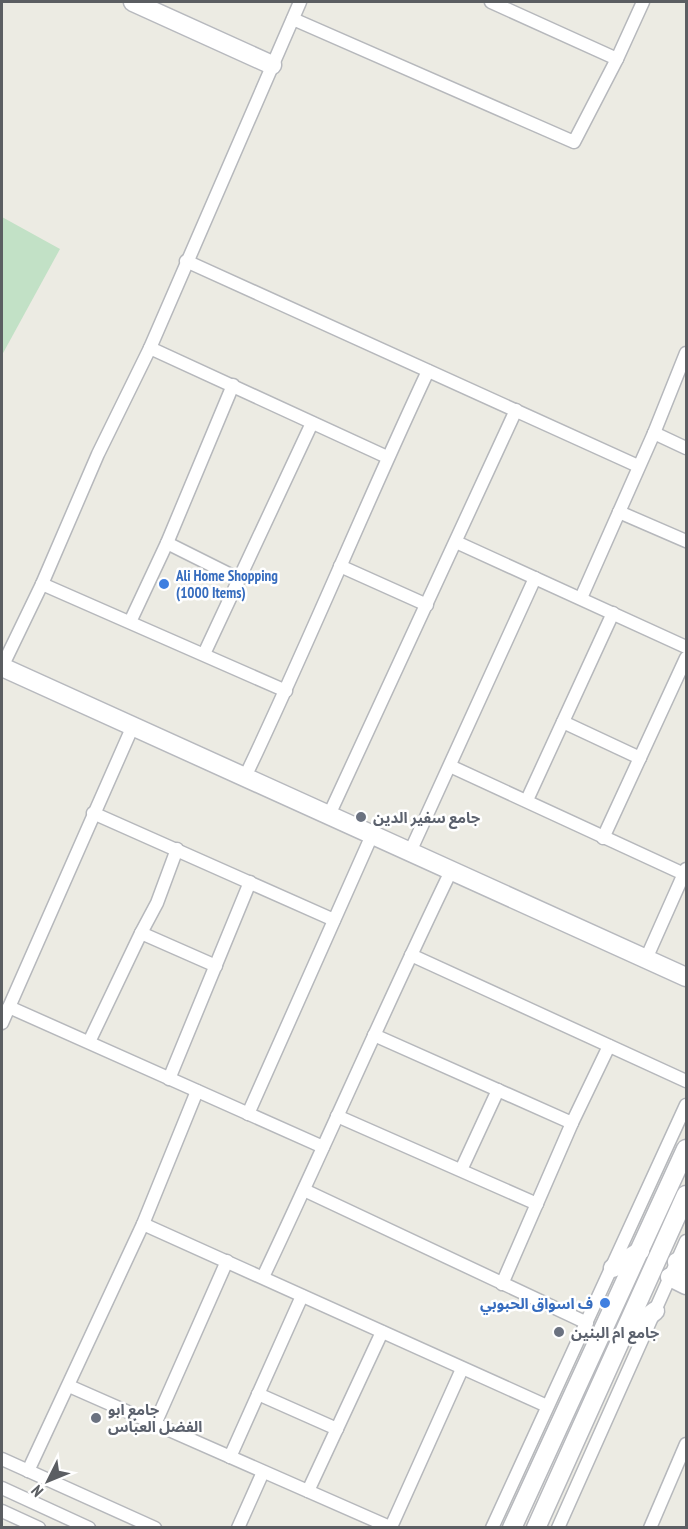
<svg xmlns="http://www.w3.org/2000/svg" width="688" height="1529" font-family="'PT Sans Narrow','Noto Sans Arabic',sans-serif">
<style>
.green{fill:#c2e1c6}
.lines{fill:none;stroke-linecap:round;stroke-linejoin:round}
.street-casing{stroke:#b6b8bc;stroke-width:15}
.secondary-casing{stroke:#b7b9be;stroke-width:21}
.street{stroke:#fff;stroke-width:12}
.secondary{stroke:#fff;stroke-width:18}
.shop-dot{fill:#3f7fe0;stroke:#fff;stroke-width:2}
.worship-dot{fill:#6b7280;stroke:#fff;stroke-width:2}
.labels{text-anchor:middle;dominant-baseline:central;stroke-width:5;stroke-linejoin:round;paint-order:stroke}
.shop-label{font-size:15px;font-weight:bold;fill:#366cbe;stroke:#fff;text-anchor:start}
.worship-label{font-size:15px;font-weight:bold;fill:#5b616d;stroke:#fff;text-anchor:start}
</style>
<rect width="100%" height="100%" fill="#ecebe3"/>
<path class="green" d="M2,217L60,249L2,355Z"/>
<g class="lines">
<defs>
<g id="street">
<path d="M491,2L617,59"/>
<path d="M293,19L574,142L617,59L643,2"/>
<path d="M186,261L638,466"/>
<path d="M150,348L387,457"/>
<path d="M654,433L686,448"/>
<path d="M619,512L686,541"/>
<path d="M456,542L686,647"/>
<path d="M167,543L239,579"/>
<path d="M340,566L427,605"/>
<path d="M42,584L286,691"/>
<path d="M581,598L654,433L686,353"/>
<path d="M130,622L167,543L233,385"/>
<path d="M204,654L312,423"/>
<path d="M2,667L42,584L98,454L150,348L300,2"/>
<path d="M563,722L640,758"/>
<path d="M450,766L684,874"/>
<path d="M245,777C309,643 365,505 428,371"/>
<path d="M527,800L613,613"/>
<path d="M93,813L334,920"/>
<path d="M329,815L516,410"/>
<path d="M603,838L686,658"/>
<path d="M410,852L535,578"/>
<path d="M141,933L216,966"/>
<path d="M411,955L686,1081"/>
<path d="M646,959L686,869"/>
<path d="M9,1007L323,1147"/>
<path d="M2,1023L132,728"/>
<path d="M374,1035L572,1123"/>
<path d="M89,1042L141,933L157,903L177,849"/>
<path d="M169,1079L250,882"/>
<path d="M248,1114L372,835"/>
<path d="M337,1116L537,1204"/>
<path d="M461,1170L498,1090"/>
<path d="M304,1190L587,1323"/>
<path d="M143,1224L547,1406"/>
<path d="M263,1277C327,1142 386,1005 451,871"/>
<path d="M502,1284L572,1123L609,1046"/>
<path d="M69,1386L392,1528"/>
<path d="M258,1394L337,1429"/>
<path d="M155,1424L227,1261"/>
<path d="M230,1457L302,1296"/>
<path d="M2,1459L155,1528"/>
<path d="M28,1471L143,1224L197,1091"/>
<path d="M2,1488L89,1528"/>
<path d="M308,1491L382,1332"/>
<path d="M2,1511L39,1528"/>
<path d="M391,1527L462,1369"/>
<path d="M238,1528L263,1472"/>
<path d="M492,1528L686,1105"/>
<path d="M558,1528L686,1241"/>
<path d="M650,1528L686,1444"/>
</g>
<g id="secondary">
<path d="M133,2L272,65"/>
<path d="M2,667L686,977"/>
<path d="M677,1262L686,1266"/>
<path d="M613,1268L640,1251"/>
<path d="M670,1277L686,1285"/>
<path d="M628,1332L655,1311"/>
<path d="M512,1528L686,1149"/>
<path d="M536,1528L686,1195"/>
</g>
</defs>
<use href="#street" class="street-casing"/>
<use href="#secondary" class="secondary-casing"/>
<use href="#street" class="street"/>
<use href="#secondary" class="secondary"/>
</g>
<g class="shop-dot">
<circle cx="164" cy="584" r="6"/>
<circle cx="605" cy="1303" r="6"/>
</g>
<g class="worship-dot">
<circle cx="361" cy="817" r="6"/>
<circle cx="559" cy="1332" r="6"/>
<circle cx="96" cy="1418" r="6"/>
</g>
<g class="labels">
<g class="shop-label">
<text x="176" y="575">Ali Home Shopping<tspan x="176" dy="17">(1000 Items)</tspan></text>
<text x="593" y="1303" text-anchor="end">ف اسواق الحبوبي</text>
</g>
<g class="worship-label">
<text x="373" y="817">جامع سفير الدين</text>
<text x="571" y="1332">جامع ام البنين</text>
<text x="108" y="1409">جامع ابو<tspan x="108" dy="17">الفضل العباس</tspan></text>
</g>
</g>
<rect width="688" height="1529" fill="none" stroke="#5b5e62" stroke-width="6"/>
<g transform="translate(48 1481) rotate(227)" stroke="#ffffff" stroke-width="4.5" paint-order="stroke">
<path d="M0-4.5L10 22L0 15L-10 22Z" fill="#5b5e62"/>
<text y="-9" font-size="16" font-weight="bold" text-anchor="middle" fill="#5b5e62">N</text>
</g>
</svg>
